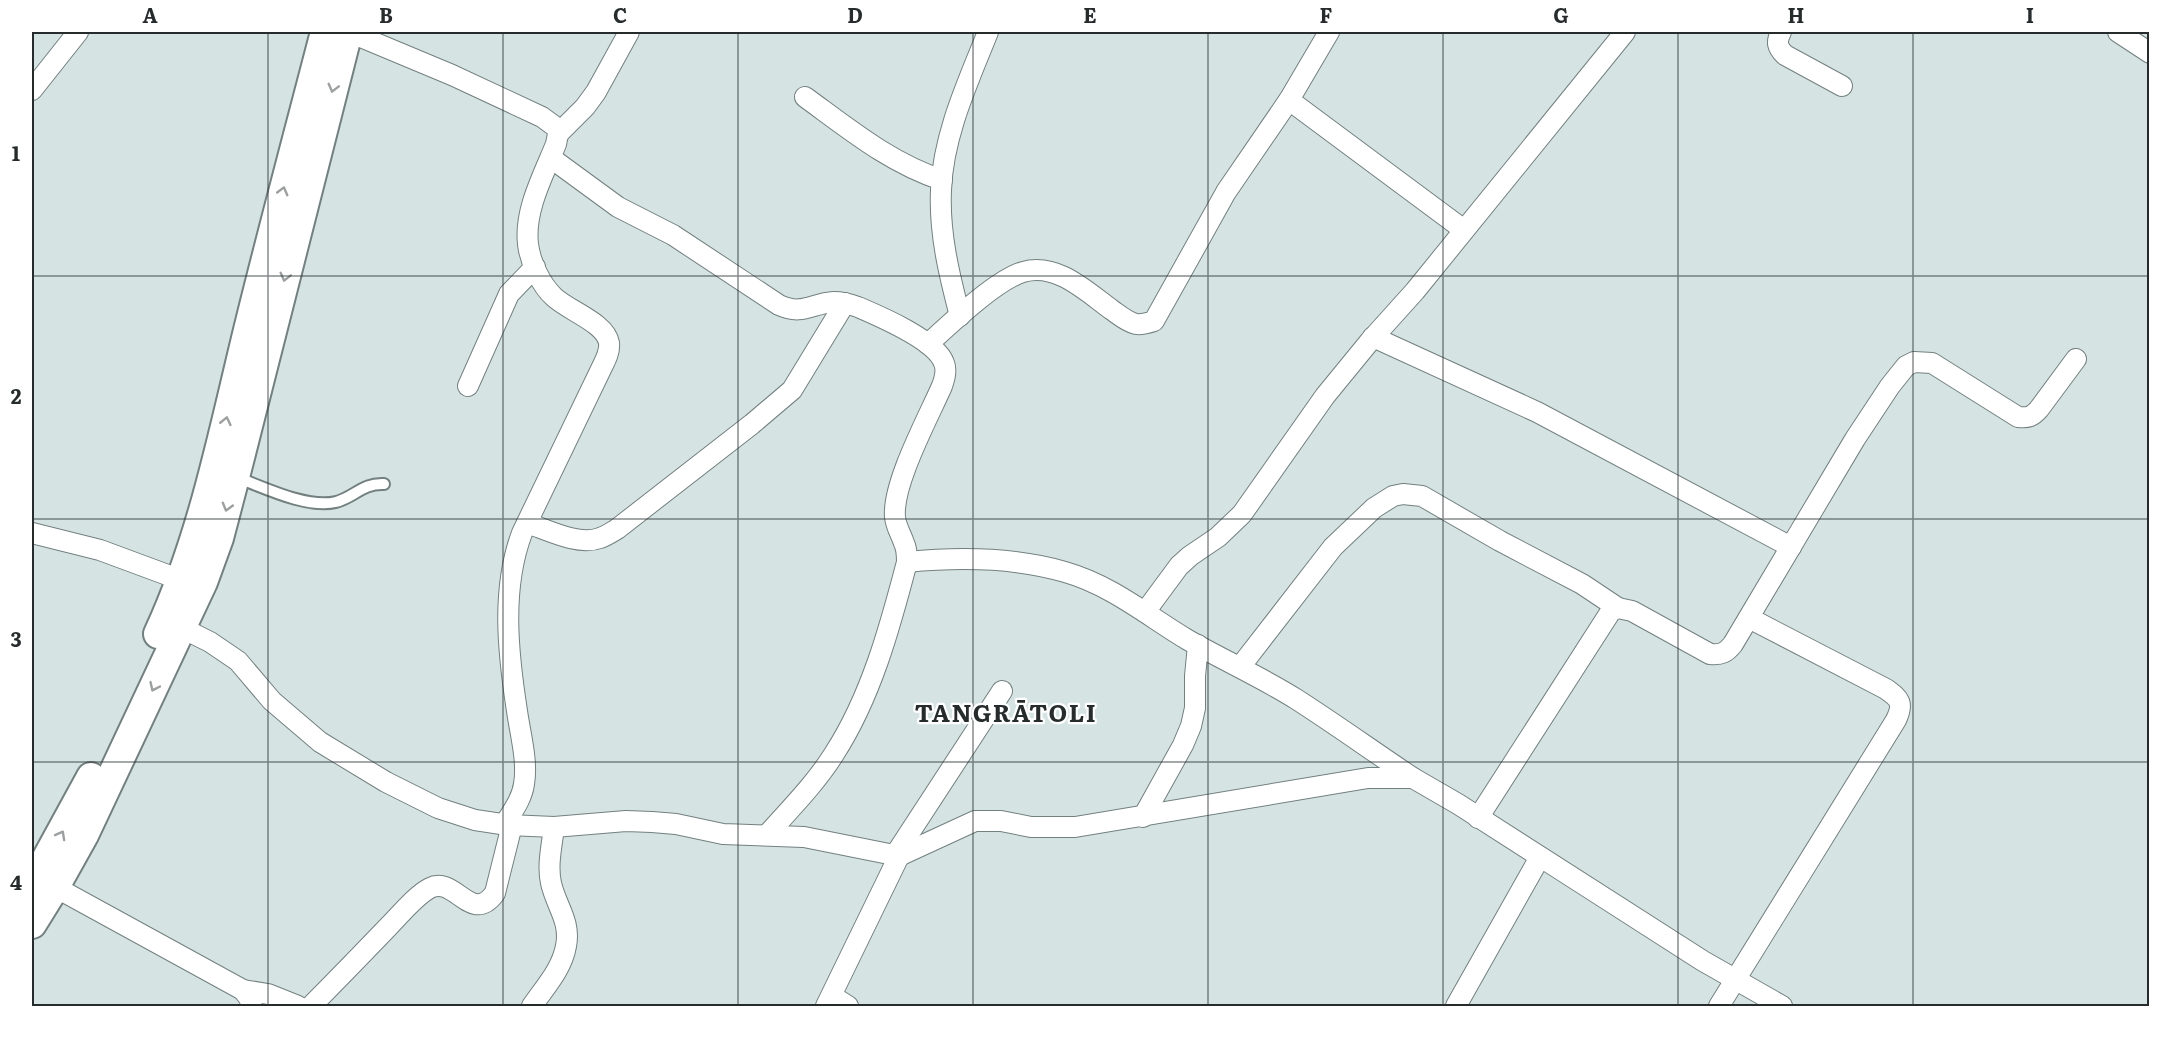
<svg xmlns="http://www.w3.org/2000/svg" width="2181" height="1038" font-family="Literata,serif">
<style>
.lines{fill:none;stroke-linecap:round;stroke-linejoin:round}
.service-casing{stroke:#72807f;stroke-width:14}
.minor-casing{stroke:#72807f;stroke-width:22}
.secondary-casing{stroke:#72807f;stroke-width:32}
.service{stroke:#fff;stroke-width:10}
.minor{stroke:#fff;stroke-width:20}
.secondary{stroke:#fff;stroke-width:28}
.oneway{stroke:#9da0a0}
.grid{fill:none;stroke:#262c2c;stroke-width:1.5;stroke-opacity:0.55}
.labels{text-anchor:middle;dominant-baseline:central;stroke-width:4.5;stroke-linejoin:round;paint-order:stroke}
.district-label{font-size:24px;font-weight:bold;letter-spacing:1.5px;fill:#262c2c;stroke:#fff}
.neatline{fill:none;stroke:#262c2c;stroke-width:2}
.grid-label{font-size:20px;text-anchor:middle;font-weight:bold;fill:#262c2c}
</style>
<rect width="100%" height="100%" fill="#d5e4e3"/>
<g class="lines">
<defs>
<path id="service" d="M236,477C263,487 307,509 336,502C355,497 362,483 384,484"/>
<g id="minor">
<path d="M349,32L452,75L542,117L557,128L558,134L556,144C544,174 524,210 528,244C530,262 541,285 554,297C569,311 606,323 609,343C610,351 606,359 603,365L522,533C501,589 508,653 517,711C520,733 528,761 524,784C522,799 512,812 504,825"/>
<path d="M1781,32C1776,42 1777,47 1785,55L1842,86"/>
<path d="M2118,32L2150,53"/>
<path d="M32,90L78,32"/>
<path d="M805,97C849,129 890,163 942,180"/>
<path d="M1289,100L1464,230"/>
<path d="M558,134L585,107L596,92L629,32"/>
<path d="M551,158L618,207L673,235L779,305C803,316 812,303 834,302C843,302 850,304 858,307C879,316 936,340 944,363C947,370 945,378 942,386C928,418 892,484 895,517C896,527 901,534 904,543C907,549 907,556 907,562C890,627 871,697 834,754C816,783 790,809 767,835"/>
<path d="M960,316C949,274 939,233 941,190C943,135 968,82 988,32"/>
<path d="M1373,337L1537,412L1791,547"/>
<path d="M928,344C950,324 996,280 1023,272C1057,262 1087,292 1112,310C1119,315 1127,322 1136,324C1142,325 1148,323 1154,321L1226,192L1289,100L1329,32"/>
<path d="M468,386L509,294L535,267"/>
<path d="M527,523C548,530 578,546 600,538C606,536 612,532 617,529L752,424L792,390L845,303"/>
<path d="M32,533L100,550L181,580"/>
<path d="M907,562C959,557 1014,557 1065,572C1111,585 1148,616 1188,640C1223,660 1261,677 1296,699C1335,724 1374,752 1413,778"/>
<path d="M1145,612L1179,566L1190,556L1218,537L1242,514L1325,396L1370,341L1415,291L1625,32"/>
<path d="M170,622L210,642L238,661L272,701L320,742L386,782L438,808L475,820L508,825L554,827L626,821L652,822L676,824L723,834L804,837L899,856L826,1006"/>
<path d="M1240,667L1333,547L1374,508L1393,496L1403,494L1422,496L1500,541L1582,584L1618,608"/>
<path d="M1143,817L1183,745L1191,726L1195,708V676L1198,645"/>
<path d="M1478,818L1611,611L1618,608L1632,611L1710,654C1721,655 1726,653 1733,644L1855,439L1890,386L1906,366L1914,362L1932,363L2018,417C2028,418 2032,417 2039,409L2076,359"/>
<path d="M895,855L1002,691"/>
<path d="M899,856L975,821H1001L1031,827H1075L1368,778H1413L1458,804L1703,961L1782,1006"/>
<path d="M55,887L243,990L249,998L252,1006"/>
<path d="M243,990L268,994L298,1006"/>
<path d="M832,996L848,1006"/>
<path d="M311,1006C337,980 363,953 389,926C401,914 415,896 430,888C455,875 471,926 495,893L512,825"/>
<path d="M532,1006C545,987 562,969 566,946C571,921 556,906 551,883C547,865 552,845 554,827"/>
<path d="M1456,1006L1540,857"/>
<path d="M1719,1006L1896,720C1904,703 1900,699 1886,689L1749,618"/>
</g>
<g id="secondary">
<path d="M158,634C204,535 224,427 250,322C274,225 300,128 325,32"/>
<path d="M32,885L91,777"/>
<path d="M32,924L55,887L84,835L203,582L219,538L235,477L348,32"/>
</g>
</defs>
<use href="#service" class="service-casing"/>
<use href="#minor" class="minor-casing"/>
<use href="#secondary" class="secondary-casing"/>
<use href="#service" class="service"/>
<use href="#minor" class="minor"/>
<use href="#secondary" class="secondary"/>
</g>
<defs><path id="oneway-chevron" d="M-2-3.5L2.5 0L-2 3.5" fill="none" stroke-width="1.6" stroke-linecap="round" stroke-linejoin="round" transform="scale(1.5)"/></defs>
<g class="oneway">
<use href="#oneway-chevron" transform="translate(333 88) rotate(104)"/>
<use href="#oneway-chevron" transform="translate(283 191) rotate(-75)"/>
<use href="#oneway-chevron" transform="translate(285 277) rotate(104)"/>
<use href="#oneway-chevron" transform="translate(226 421) rotate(-77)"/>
<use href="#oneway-chevron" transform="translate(227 507) rotate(106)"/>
<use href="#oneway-chevron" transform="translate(154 687) rotate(115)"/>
<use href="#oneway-chevron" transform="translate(61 835) rotate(-61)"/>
</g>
<path class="grid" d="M268,32V1006M503,32V1006M738,32V1006M973,32V1006M1208,32V1006M1443,32V1006M1678,32V1006M1913,32V1006M32,276H2150M32,519H2150M32,762H2150"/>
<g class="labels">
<g class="district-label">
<text x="1006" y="711">TANGRĀTOLI</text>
</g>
</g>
<rect width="2181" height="1038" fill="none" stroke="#ffffff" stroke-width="66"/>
<rect x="33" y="33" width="2115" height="972" class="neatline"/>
<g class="grid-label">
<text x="150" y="23">A</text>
<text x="386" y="23">B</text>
<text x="620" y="23">C</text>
<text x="855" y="23">D</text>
<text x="1090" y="23">E</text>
<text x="1326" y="23">F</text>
<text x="1561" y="23">G</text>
<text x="1796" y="23">H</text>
<text x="2030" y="23">I</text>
<text x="16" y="161">1</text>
<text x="16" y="404">2</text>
<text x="16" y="647">3</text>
<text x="16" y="890">4</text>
</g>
</svg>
